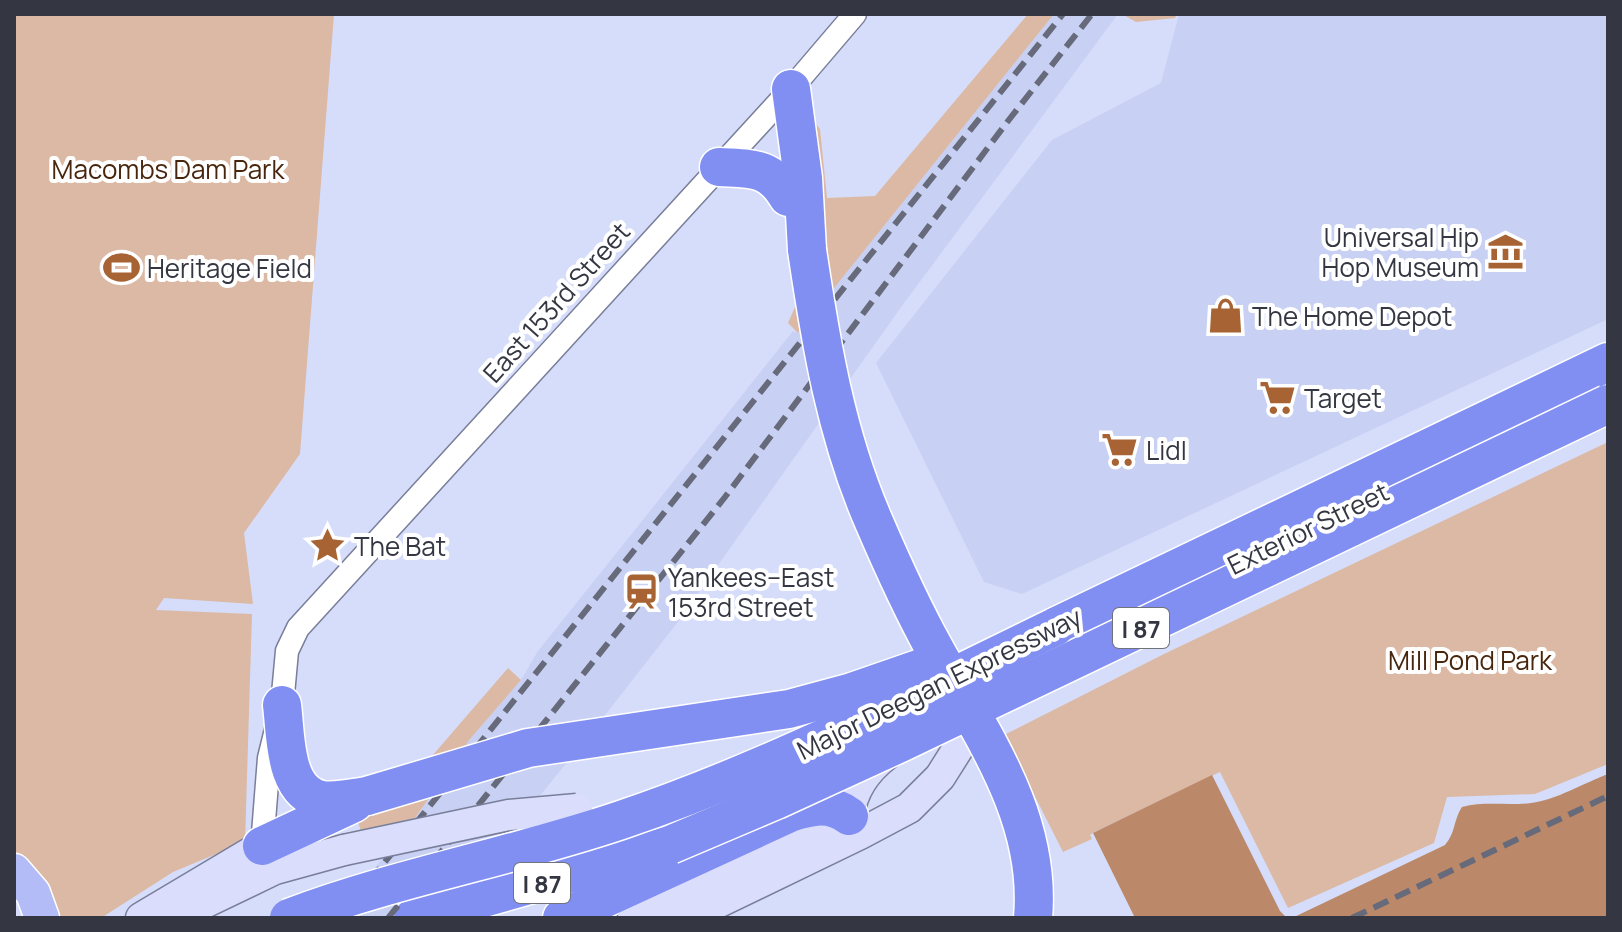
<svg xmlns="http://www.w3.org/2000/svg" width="1622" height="932" font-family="Manrope,sans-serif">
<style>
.built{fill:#c8d0f3}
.green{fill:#dbb9a4}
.water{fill:#bb8969}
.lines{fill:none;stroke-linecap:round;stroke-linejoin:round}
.minor-casing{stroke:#797e99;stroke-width:25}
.secondary-casing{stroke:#797e99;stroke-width:33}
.primary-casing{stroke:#fff;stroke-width:37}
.motorway-casing{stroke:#fff;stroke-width:41}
.minor{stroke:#fff;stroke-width:22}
.secondary{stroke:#daddfb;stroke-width:30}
.primary{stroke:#b4bcf7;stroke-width:34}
.motorway{stroke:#828ff2;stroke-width:38}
.rail{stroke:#666a7b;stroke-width:6;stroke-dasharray:16 8;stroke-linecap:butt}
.secondary-bridge-casing{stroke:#797e99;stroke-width:33;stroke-linecap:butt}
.motorway-bridge-casing{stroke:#fff;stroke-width:41;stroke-linecap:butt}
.secondary-bridge{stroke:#daddfb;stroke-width:30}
.motorway-bridge{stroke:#828ff2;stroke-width:38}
.labels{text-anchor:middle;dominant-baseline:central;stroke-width:8;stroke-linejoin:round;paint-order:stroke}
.shield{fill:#fff;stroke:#71737b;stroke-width:2}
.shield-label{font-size:24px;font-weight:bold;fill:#343742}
.park-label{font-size:26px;fill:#48260d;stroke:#fff}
.poi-label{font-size:26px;fill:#343742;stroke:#fff;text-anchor:start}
.street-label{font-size:26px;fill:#343742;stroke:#fff}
</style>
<rect width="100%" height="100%" fill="#d6ddfb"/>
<g class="built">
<path d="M1054,14H1118L899,310L677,623L602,719L441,918H334L415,818L470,739L521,680L538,651L638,526L793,331L798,333Z"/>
<path d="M1179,14H1608V319L1022,594L984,582L876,363L1052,140L1161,83Z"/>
</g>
<g class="green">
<path d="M14,14H334L300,454L244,533L253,604L164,598L156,610L252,614L245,842L173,872L101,918H51L14,857Z"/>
<path d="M1028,14H1054L798,333L788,323L798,300L812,119L820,129L827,198L875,196Z"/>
<path d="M1122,14H1177L1175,18L1136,22Z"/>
<path d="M1608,442V764L1535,794L1447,797L1434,843L1288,908L1220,772L1093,833L1090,835L1092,839L1063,852L1004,735L1164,654Z"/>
<path d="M508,668L521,680L470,739L415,818L361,831L347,789L426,763Z"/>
</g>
<g class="water">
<path d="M1608,774V918H1292L1445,845C1456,832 1453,821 1462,807C1485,801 1507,806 1531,803C1556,800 1584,783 1608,774Z"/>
<path d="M1212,775L1280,911L1287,918H1135L1093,833Z"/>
</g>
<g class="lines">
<defs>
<path id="minor" d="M262,846L269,758L282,705L287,651L298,628L791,89L855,14"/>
<g id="secondary">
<path d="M849,816C852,790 865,771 886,755"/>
<path d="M141,918L262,846"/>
<path d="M173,918L275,869L344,850"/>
<path d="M633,918L849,816"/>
<path d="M686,918L860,834L909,808L940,777L986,704"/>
</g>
<path id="primary" d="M14,871L33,893L42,918"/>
<g id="motorway">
<path d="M791,89L803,178L807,250"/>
<path d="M719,167C752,169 770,166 788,197"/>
<path d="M1055,627L1608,362"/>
<path d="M282,705C286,735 283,793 322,800C337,802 352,798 367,796"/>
<path d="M262,846L354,803"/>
<path d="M413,918L670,845"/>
<path d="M562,918L790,813C812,806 830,802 849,816"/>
</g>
</defs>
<use href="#minor" class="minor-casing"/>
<use href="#secondary" class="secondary-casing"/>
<use href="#primary" class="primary-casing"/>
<use href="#motorway" class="motorway-casing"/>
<use href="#minor" class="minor"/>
<use href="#secondary" class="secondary"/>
<use href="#primary" class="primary"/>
<use href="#motorway" class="motorway"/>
<g class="rail">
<path d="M340,918L1063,14"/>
<path d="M388,918L725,497L1008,121L1092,14"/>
<path d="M1352,918L1608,796"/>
</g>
<defs>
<path id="secondary-bridge" d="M344,850L509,815L577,809"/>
<g id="motorway-bridge">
<path d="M807,250C821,344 836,435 874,522C892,564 912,608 934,648C981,734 1042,816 1033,918"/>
<path d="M367,796L528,748L789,709L852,692L930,665"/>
<path d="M670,845L776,800L900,743L1608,404"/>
<path d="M289,918C397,877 512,857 621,820C772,769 913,696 1055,627"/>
</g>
</defs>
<use href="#secondary-bridge" class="secondary-bridge-casing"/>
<use href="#motorway-bridge" class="motorway-bridge-casing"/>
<use href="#secondary-bridge" class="secondary-bridge"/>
<use href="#motorway-bridge" class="motorway-bridge"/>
</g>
<defs>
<symbol id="museum-bare" viewBox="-9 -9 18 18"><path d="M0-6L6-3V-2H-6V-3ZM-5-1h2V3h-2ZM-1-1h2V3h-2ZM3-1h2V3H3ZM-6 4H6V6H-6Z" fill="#a76333" stroke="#fff" stroke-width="2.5" paint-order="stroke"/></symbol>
<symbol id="stadium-bare" viewBox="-9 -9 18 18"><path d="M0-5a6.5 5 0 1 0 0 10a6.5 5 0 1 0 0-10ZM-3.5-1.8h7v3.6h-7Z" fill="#a76333" stroke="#fff" stroke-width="2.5" paint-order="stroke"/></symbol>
<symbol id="shop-bare" viewBox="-9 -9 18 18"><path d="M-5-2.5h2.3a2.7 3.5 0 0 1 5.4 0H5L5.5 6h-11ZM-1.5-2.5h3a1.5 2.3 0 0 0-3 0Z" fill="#a76333" stroke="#fff" stroke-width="2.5" paint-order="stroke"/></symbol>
<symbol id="supermarket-bare" viewBox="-9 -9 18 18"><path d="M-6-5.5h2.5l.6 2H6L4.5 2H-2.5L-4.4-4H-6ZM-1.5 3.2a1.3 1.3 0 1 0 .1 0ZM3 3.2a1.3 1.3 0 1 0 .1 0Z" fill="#a76333" stroke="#fff" stroke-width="2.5" paint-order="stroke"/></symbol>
<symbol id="sight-bare" viewBox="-9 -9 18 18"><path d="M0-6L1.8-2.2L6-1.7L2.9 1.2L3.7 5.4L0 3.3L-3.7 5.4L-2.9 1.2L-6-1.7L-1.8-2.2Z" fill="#a76333" stroke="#fff" stroke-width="2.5" paint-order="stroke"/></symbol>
<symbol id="station-bare" viewBox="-9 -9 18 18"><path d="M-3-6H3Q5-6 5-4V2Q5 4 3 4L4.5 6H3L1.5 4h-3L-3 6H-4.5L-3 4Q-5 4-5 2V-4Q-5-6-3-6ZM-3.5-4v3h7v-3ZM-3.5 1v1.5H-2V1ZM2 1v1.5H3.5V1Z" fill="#a76333" stroke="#fff" stroke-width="2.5" paint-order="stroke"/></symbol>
</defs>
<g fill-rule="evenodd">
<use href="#museum-bare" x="1480" y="226" width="51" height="51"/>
<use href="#stadium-bare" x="96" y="242" width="51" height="51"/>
<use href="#shop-bare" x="1200" y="290" width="51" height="51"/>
<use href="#supermarket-bare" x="1252" y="372" width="51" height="51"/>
<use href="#supermarket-bare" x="1094" y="424" width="51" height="51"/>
<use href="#sight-bare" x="302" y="520" width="51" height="51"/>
<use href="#station-bare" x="616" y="566" width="51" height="51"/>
</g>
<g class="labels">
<g class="shield">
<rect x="1113" y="608" width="56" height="40" rx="6"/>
<rect x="514" y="863" width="56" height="40" rx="6"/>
</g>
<g class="shield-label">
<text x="1141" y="628">I 87</text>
<text x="542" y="883">I 87</text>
</g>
<g class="park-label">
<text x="168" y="169">Macombs Dam Park</text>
<text x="1470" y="660">Mill Pond Park</text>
</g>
<g class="poi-label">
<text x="1479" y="237" text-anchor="end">Universal Hip<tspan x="1479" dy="30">Hop Museum</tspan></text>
<text x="147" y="268">Heritage Field</text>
<text x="1252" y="316">The Home Depot</text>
<text x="1304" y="398">Target</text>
<text x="1146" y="450">Lidl</text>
<text x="354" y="546">The Bat</text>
<text x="668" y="577">Yankees–East<tspan x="668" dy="30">153rd Street</tspan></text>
</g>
<g class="street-label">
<text transform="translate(556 302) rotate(-48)">East 153rd Street</text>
<text transform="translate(1308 528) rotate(-26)">Exterior Street</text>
<text transform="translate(939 683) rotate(-26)">Major Deegan Expressway</text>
</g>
</g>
<rect width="1622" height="932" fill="none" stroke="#343742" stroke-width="32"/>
</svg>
